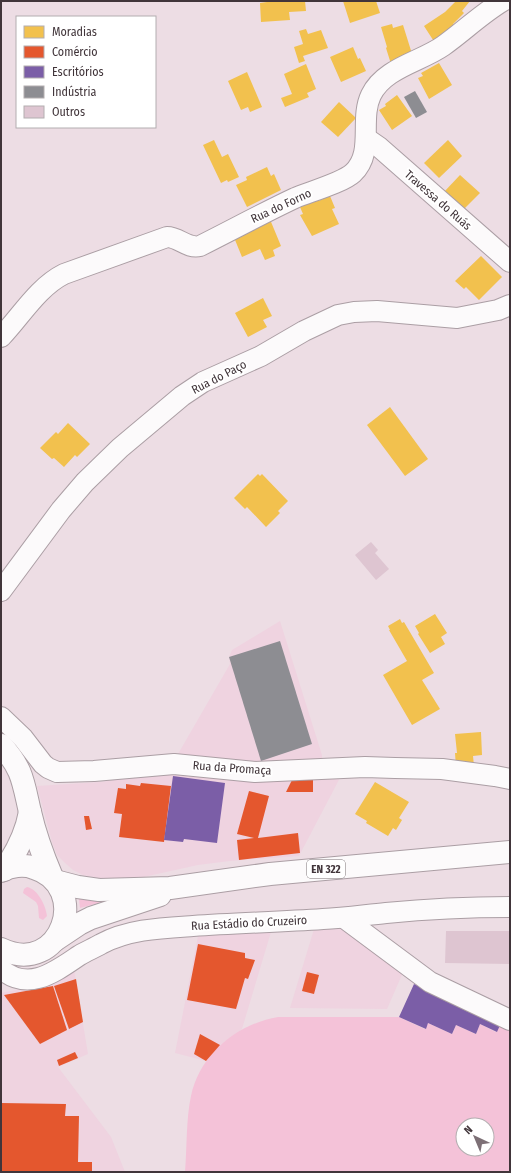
<svg xmlns="http://www.w3.org/2000/svg" width="511" height="1173" font-family="'Fira Sans Condensed',sans-serif">
<style>
.built{fill:#efd3e0}
.green{fill:#f4c2d8;fill-rule:evenodd}
.homes{fill:#f2c14e}
.shops{fill:#e4572e}
.offices{fill:#7b5ea7}
.industry{fill:#8d8d92}
.building{fill:#dec5d1}
.lines{fill:none;stroke-linecap:round;stroke-linejoin:round}
.minor-casing{stroke:#ab9ea4;stroke-width:22}
.major-casing{stroke:#ab9ea4;stroke-width:24}
.minor{stroke:#fcfafb;stroke-width:20}
.major{stroke:#fcfafb;stroke-width:22}
.labels{text-anchor:middle;dominant-baseline:central;stroke-width:4;stroke-linejoin:round;paint-order:stroke}
.shield{fill:#fff;stroke:#7a7275;stroke-width:1}
.shield-label{font-size:11px;font-weight:bold;fill:#41353a}
.street-label{font-size:12px;fill:#41353a;stroke:#fff}
</style>
<rect width="100%" height="100%" fill="#eddde4"/>
<g class="built">
<path d="M280,621L322,755V765H273L178,754L230,664L229,657L232,650Z"/>
<path d="M175,771L341,776L299,856L230,861L198,865L139,878L104,879L83,875L73,870L65,863L57,855L52,842L37,786L100,782Z"/>
<path d="M343,924L404,970L387,1009L290,1008L315,926Z"/>
<path d="M271,932L242,1029L220,1045L206,1061L175,1053L198,936Z"/>
<path d="M74,969L88,1054L58,1067L111,1137L125,1172H1V993L53,982Z"/>
</g>
<g class="green">
<path d="M27,887C38,889 46,906 47,916L43,920L39,918L38,906L36,902L23,893L24,889Z"/>
<path d="M79,899L109,900L80,908Z"/>
<path d="M278,1017H399L425,1029L428,1023L452,1034L456,1025L476,1034L480,1024L496,1032L501,1023L510,1028V1172H185C187,1149 186,1118 191,1096C200,1054 237,1024 278,1017ZM463,1125H487V1149H463Z"/>
</g>
<g class="homes">
<path d="M274,1H305L306,11L289,12L290,20L261,22L260,3Z"/>
<path d="M343,1H376L380,13L350,23Z"/>
<path d="M456,1H470L462,11L464,13L453,24L456,30L435,43L424,26L445,12Z"/>
<path d="M392,24L393,28L403,25L413,57L391,64L386,48L387,47L381,27Z"/>
<path d="M306,29L308,34L321,30L328,48L303,56L305,61L299,63L294,47L303,44L299,31Z"/>
<path d="M353,47L358,59L360,58L366,71L341,82L330,57Z"/>
<path d="M439,63L452,85L429,99L418,78L423,76L421,73Z"/>
<path d="M306,64L316,89L307,93L309,97L285,107L281,98L292,94L284,74Z"/>
<path d="M247,72L262,107L250,112L248,107L241,110L228,81Z"/>
<path d="M397,95L412,116L392,130L379,110L386,106L385,104Z"/>
<path d="M339,102L356,118L338,137L321,122Z"/>
<path d="M214,140L222,157L228,154L239,177L228,182L227,180L221,183L203,145Z"/>
<path d="M448,140L462,156L439,178L424,163Z"/>
<path d="M267,167L271,176L274,174L281,190L247,207L236,185L247,180L246,177Z"/>
<path d="M460,175L480,193L463,210L444,192Z"/>
<path d="M330,196L335,208L332,209L339,224L312,236L300,215L303,214L300,207L317,199L318,201Z"/>
<path d="M269,217L281,246L273,250L275,256L265,260L260,249L242,257L233,235Z"/>
<path d="M481,256L502,277L479,300L466,287L464,289L455,281Z"/>
<path d="M263,298L272,316L263,320L267,327L248,337L235,313Z"/>
<path d="M390,407L428,459L405,476L367,425Z"/>
<path d="M68,423L90,444L77,457L75,455L64,467L54,458L52,459L40,448L56,432L58,434Z"/>
<path d="M258,474L260,476L262,474L288,501L278,511L280,513L266,527L247,507L245,509L234,498Z"/>
<path d="M435,614L447,633L441,637L445,644L430,653L418,634L419,633L415,626Z"/>
<path d="M400,619L402,623L404,622L434,673L422,680L440,709L412,725L383,675L407,661L389,630H390L388,626Z"/>
<path d="M481,732L482,755L473,756L474,766L456,767L455,753H457L455,734Z"/>
<path d="M375,782L409,802L399,818L402,820L396,830L393,828L388,836L366,823L367,821L355,814Z"/>
</g>
<g class="shops">
<path d="M313,779V792H286L292,780Z"/>
<path d="M141,783L171,786L164,842L119,837L122,814L114,813L118,788L126,789V784L140,786Z"/>
<path d="M249,791L269,796L258,838L298,833L300,853L239,860L237,840L254,838L237,834Z"/>
<path d="M84,816H89L92,829L86,830Z"/>
<path d="M198,944L245,953V958L255,960L248,979L245,978L236,1009L187,1000Z"/>
<path d="M307,972L319,975L314,994L302,991Z"/>
<path d="M76,979L83,1022L69,1029L54,986Z"/>
<path d="M53,986L67,1030L40,1044L4,995Z"/>
<path d="M200,1034L220,1045L206,1061L194,1054Z"/>
<path d="M75,1052L78,1058L59,1066L57,1060Z"/>
<path d="M1,1103L66,1104L65,1116H79L78,1162H92V1172H1Z"/>
</g>
<g class="offices">
<path d="M173,776L225,783L217,843L184,839L183,842L164,840Z"/>
<path d="M414,984L501,1023L497,1032L480,1024L476,1034L456,1025L452,1034L428,1023L426,1029L399,1017Z"/>
</g>
<g class="industry">
<path d="M415,91L427,112L416,118L404,97Z"/>
<path d="M280,641L312,744L261,761L229,657Z"/>
</g>
<g class="building">
<path d="M371,542L378,550L375,553L389,569L376,580L355,555Z"/>
<path d="M446,931H510V964L445,963Z"/>
</g>
<g class="lines">
<defs>
<g id="minor">
<path d="M366,138L379,147L510,262"/>
<path d="M1,337C21,316 38,287 64,274L167,237C179,237 187,249 200,246C232,230 263,213 295,198C309,192 342,183 353,173C375,152 359,120 371,95C384,68 420,62 443,46C463,32 481,14 503,1"/>
<path d="M1,591L61,510L85,482L120,448L182,396L203,382L261,356L304,331L338,315L354,312L377,311L457,318L498,310L510,305"/>
<path d="M1,717L23,738L43,764L48,768L57,772L94,771L174,764L255,772L365,767L395,768L442,769L495,776L510,779"/>
<path d="M344,918L430,982L510,1020"/>
<path d="M1,969C29,993 56,971 80,955C87,951 94,948 101,944C129,929 162,928 193,926C236,923 279,922 323,919C344,918 365,915 386,913C427,909 469,907 510,907"/>
</g>
<g id="major">
<path d="M1,745C23,769 23,782 30,812C35,834 43,856 52,877"/>
<path d="M4,870C17,852 26,834 30,812"/>
<path d="M1,871C10,866 24,864 34,868C92,886 62,978 1,949"/>
<path d="M55,881L78,887L99,890L170,888L270,874L510,852"/>
<path d="M55,940L79,924L91,918L160,895"/>
</g>
</defs>
<use href="#minor" class="minor-casing"/>
<use href="#major" class="major-casing"/>
<use href="#minor" class="minor"/>
<use href="#major" class="major"/>
</g>
<g class="labels">
<rect class="shield" x="307" y="860" width="38" height="18" rx="3"/>
<g class="shield-label">
<text x="326" y="869">EN 322</text>
</g>
<g class="street-label">
<text transform="translate(438 200) rotate(41)">Travessa do Ruás</text>
<text transform="translate(281 206) rotate(-25)">Rua do Forno</text>
<text transform="translate(219 377) rotate(-27)">Rua do Paço</text>
<text transform="translate(232 768) rotate(4)">Rua da Promaça</text>
<text transform="translate(249 923) rotate(-3)">Rua Estádio do Cruzeiro</text>
</g>
</g>
<rect width="511" height="1173" fill="none" stroke="#41353a" stroke-width="4"/>
<rect x="16" y="16" width="140" height="112" fill="#ffffff" stroke="#b3aeb0"/>
<rect x="24" y="26" width="20" height="12" fill="#f2c14e" stroke="#b3aeb0"/>
<text x="52" y="36" font-size="12" fill="#41353a">Moradias</text>
<rect x="24" y="46" width="20" height="12" fill="#e4572e" stroke="#b3aeb0"/>
<text x="52" y="56" font-size="12" fill="#41353a">Comércio</text>
<rect x="24" y="66" width="20" height="12" fill="#7b5ea7" stroke="#b3aeb0"/>
<text x="52" y="76" font-size="12" fill="#41353a">Escritórios</text>
<rect x="24" y="86" width="20" height="12" fill="#8d8d92" stroke="#b3aeb0"/>
<text x="52" y="96" font-size="12" fill="#41353a">Indústria</text>
<rect x="24" y="106" width="20" height="12" fill="#dec5d1" stroke="#b3aeb0"/>
<text x="52" y="116" font-size="12" fill="#41353a">Outros</text>
<g transform="translate(475 1137) rotate(316)"><circle r="19" fill="#ffffff" stroke="#b3aeb0"/>
<path d="M0-3L7 15L0 10L-7 15Z" fill="#7d7076"/>
<text y="-6" font-size="11" font-weight="bold" text-anchor="middle" fill="#41353a">N</text>
</g>
</svg>
